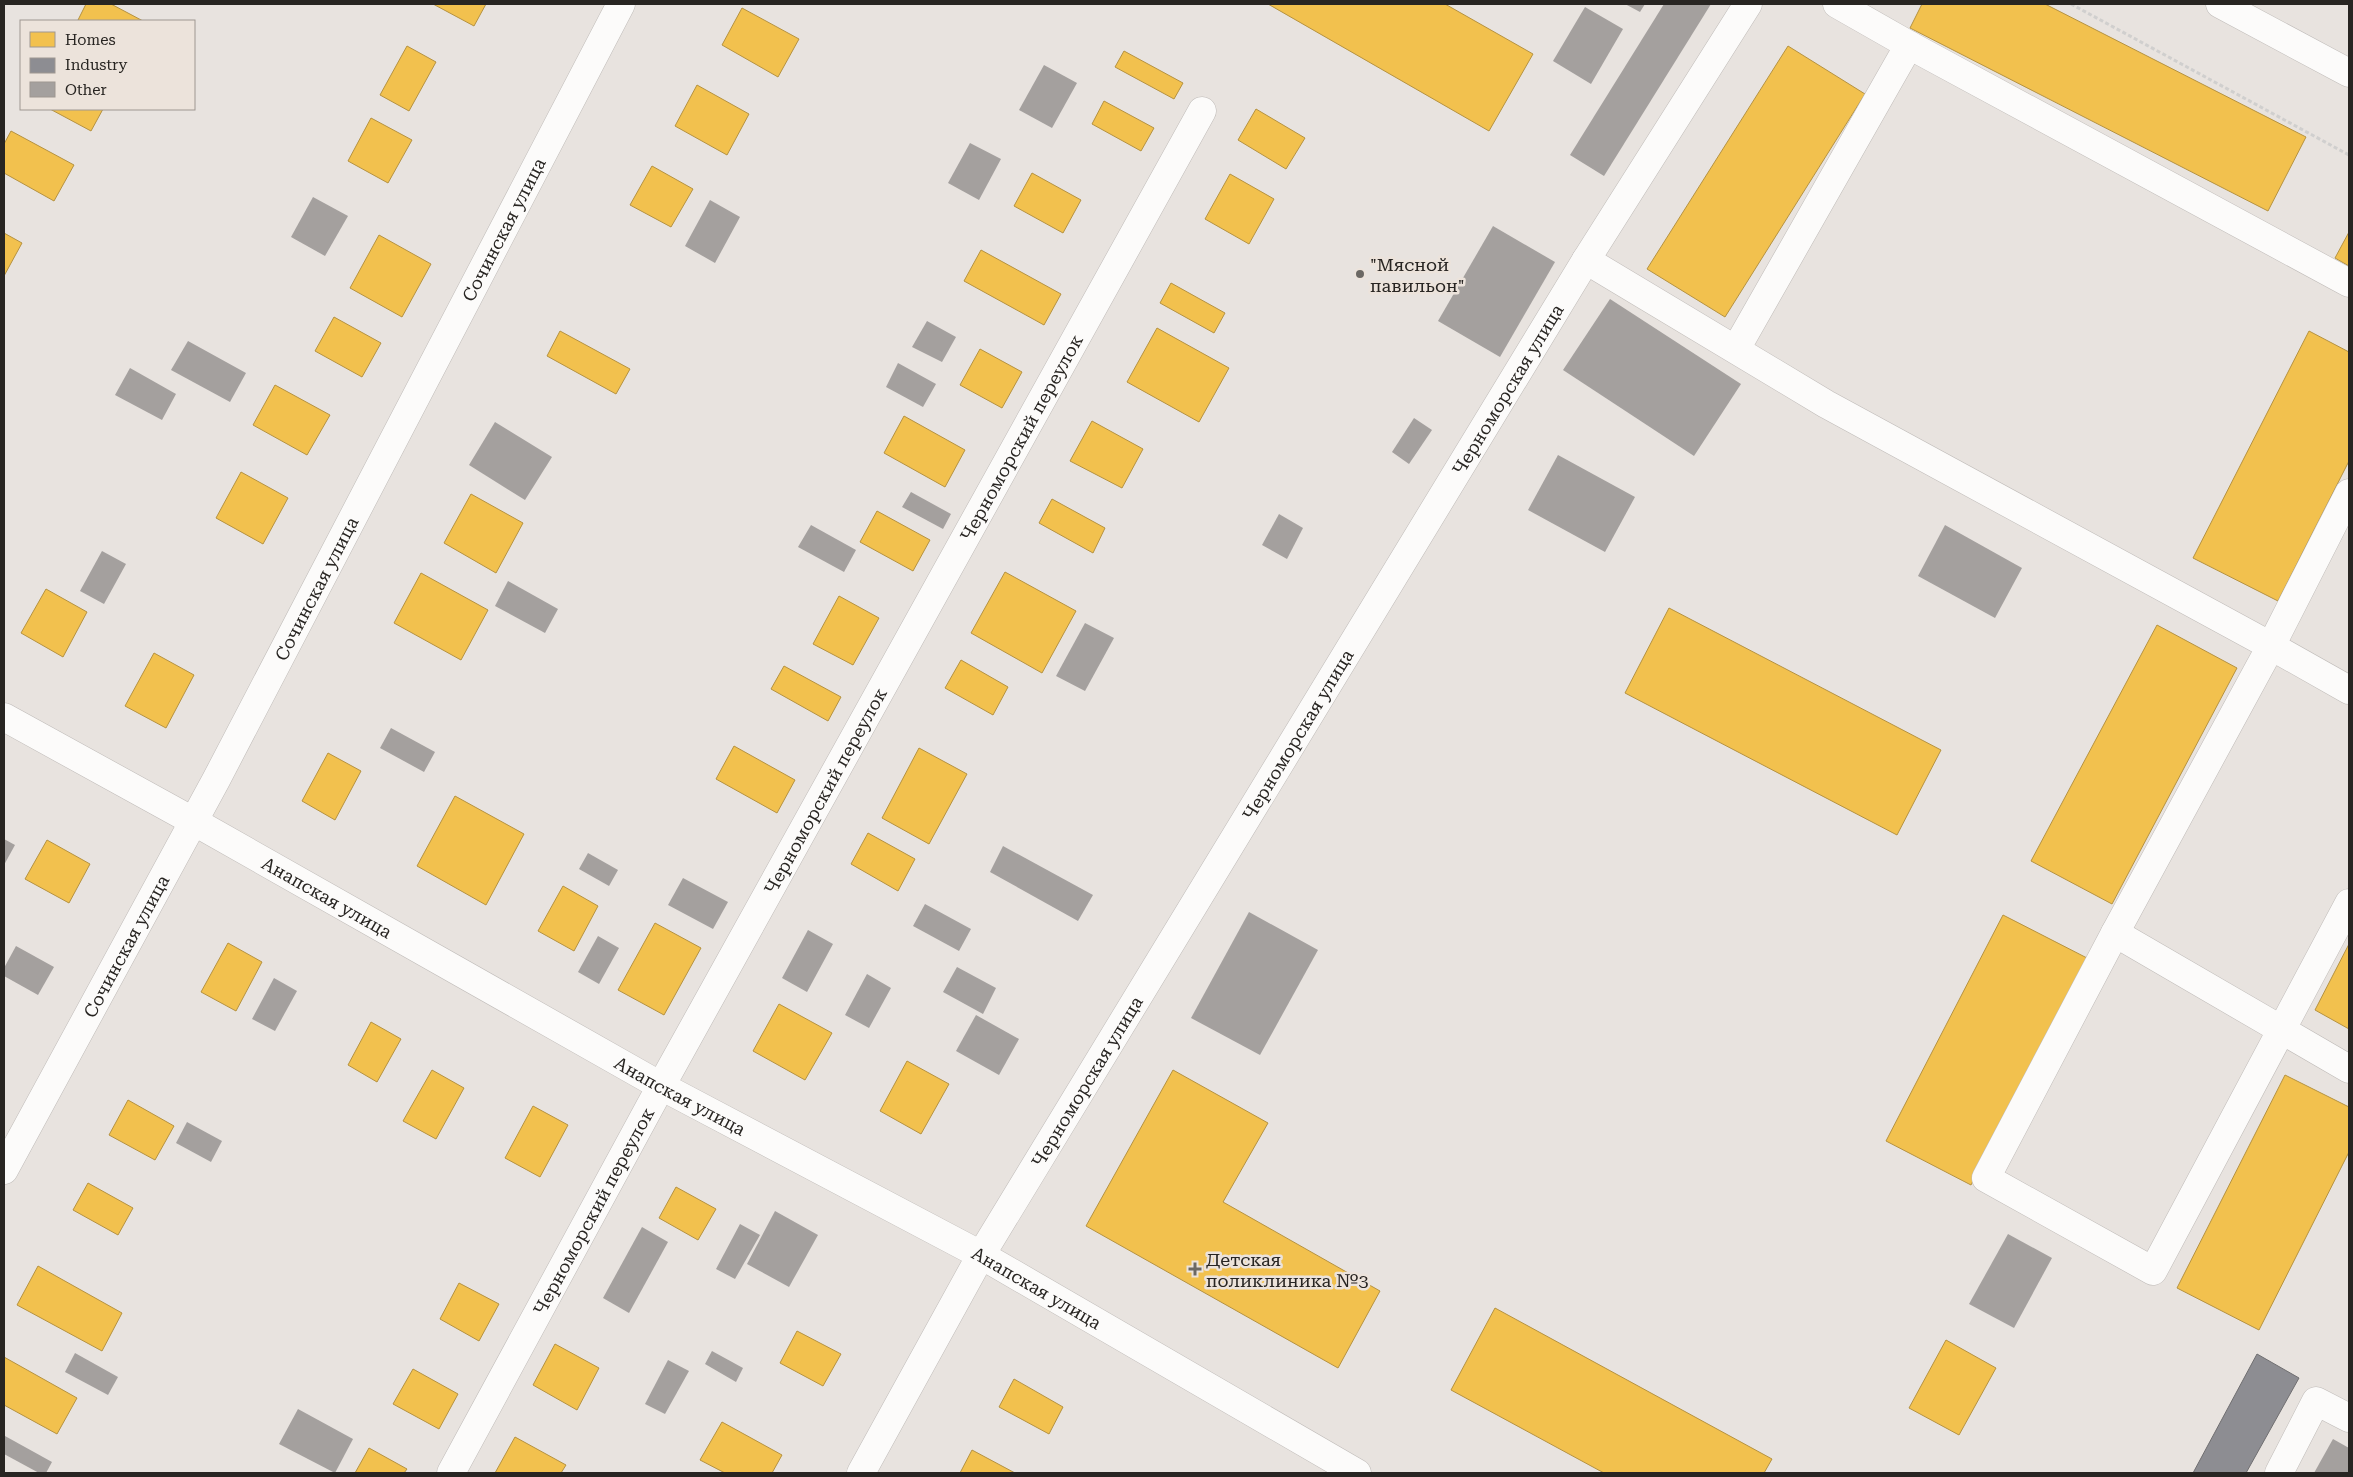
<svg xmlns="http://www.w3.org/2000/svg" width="2353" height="1477" font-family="'Roboto Serif',serif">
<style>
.homes{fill:#f2c14e;stroke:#b59241}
.industry{fill:#8d8d92;stroke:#6f6e70}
.building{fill:#a4a09e}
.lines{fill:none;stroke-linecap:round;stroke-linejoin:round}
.minor-casing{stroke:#bfbbb8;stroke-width:29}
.major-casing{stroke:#bfbbb8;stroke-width:29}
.path{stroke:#d0cfce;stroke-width:3;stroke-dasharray:4 2.5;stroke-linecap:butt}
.minor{stroke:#fcfbfa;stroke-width:28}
.major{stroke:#fcfbfa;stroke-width:28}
.poi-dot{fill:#6b6864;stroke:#ece3db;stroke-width:2}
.labels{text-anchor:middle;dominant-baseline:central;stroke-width:5;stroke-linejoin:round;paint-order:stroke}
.street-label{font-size:18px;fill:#282522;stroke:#ece3db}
.poi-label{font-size:18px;fill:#282522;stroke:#ece3db;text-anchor:start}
</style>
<rect width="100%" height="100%" fill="#e8e3df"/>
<g class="homes">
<path d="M86,4H111L143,21H81L78,20Z"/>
<path d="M433,4H486L474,26Z"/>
<path d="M1268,4H1445L1533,54L1489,131Z"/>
<path d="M1922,4H2045L2306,137L2268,211L1910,28Z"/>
<path d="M742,8L799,39L778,77L722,45Z"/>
<path d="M407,46L436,62L409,111L380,95Z"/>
<path d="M1788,46L1865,94L1725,317L1647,269Z"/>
<path d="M1124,51L1183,83L1174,99L1115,67Z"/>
<path d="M697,85L749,114L727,155L675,126Z"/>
<path d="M1104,101L1154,128L1141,151L1092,124Z"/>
<path d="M50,109H103L91,131Z"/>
<path d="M1256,109L1305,138L1286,169L1238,140Z"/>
<path d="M371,118L412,140L388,183L348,161Z"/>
<path d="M11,131L74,165L54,201L4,173V144Z"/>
<path d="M652,166L693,189L671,227L630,205Z"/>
<path d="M1032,173L1081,200L1063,233L1014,206Z"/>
<path d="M1230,174L1274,199L1249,244L1205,219Z"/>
<path d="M2349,232V266L2335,258Z"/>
<path d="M4,233L22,243L4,276Z"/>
<path d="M379,235L431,264L402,317L350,288Z"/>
<path d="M981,250L1061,294L1044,325L964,281Z"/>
<path d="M1171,283L1225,313L1214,333L1160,303Z"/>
<path d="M334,317L381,343L362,377L315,351Z"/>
<path d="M1157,328L1229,368L1199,422L1127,382Z"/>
<path d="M560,331L630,369L616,394L547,356Z"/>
<path d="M2309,331L2349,352V461L2278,601L2193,558Z"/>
<path d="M980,349L1022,372L1002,408L960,385Z"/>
<path d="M275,385L330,415L307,455L253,425Z"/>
<path d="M904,416L965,450L945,487L884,453Z"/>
<path d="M1092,421L1143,449L1122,488L1070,461Z"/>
<path d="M241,472L288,498L263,544L216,518Z"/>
<path d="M471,494L523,523L496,573L444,543Z"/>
<path d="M1052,499L1105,528L1093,553L1039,523Z"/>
<path d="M877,511L930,540L913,571L860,542Z"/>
<path d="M1005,572L1076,611L1042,673L971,633Z"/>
<path d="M421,573L488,610L461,660L394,623Z"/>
<path d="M46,589L87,612L63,657L21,633Z"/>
<path d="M839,596L879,618L853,665L813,644Z"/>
<path d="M1669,608L1941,750L1897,835L1625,693Z"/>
<path d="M2157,625L2237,668L2112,904L2031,861Z"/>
<path d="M154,653L194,675L166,728L125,706Z"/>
<path d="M961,660L1008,687L993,715L945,688Z"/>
<path d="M784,666L841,697L828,721L771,689Z"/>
<path d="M734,746L795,780L777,813L716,779Z"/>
<path d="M919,748L967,774L929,844L882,818Z"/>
<path d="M328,753L361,771L335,820L302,801Z"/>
<path d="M455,796L524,834L486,905L417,866Z"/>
<path d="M868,833L915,859L898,891L851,864Z"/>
<path d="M47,840L90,864L69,903L25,879Z"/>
<path d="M563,886L598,906L574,951L538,931Z"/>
<path d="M2003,915L2087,958L1971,1185L1886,1141Z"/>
<path d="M655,923L701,948L664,1015L618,990Z"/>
<path d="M228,943L262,962L236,1011L201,992Z"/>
<path d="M2349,944V1029L2315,1010Z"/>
<path d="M779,1004L832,1033L805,1080L753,1051Z"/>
<path d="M371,1022L401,1039L377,1082L348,1065Z"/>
<path d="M907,1061L949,1084L921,1134L880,1111Z"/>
<path d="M432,1070L464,1088L436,1139L403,1121Z"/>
<path d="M1173,1070L1268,1123L1223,1202L1380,1291L1338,1368L1086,1226Z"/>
<path d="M2285,1075L2349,1107V1152L2259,1330L2177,1288Z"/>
<path d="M128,1100L174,1126L155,1160L109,1135Z"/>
<path d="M533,1106L568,1125L540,1177L505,1158Z"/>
<path d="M88,1183L133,1208L118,1235L73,1210Z"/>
<path d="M676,1187L716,1209L698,1240L659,1218Z"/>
<path d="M38,1266L122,1313L102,1351L17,1305Z"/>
<path d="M459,1283L499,1304L479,1341L440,1319Z"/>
<path d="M1495,1308L1772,1459L1764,1473H1604L1451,1390Z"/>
<path d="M797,1331L841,1354L823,1386L780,1363Z"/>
<path d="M1946,1340L1996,1368L1959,1435L1909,1408Z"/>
<path d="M555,1344L599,1368L577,1410L533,1385Z"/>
<path d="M4,1357L77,1398L57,1434L4,1405Z"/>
<path d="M413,1369L458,1394L439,1429L393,1404Z"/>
<path d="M1014,1379L1063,1407L1049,1434L999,1407Z"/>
<path d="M722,1422L782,1455L772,1473H725L700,1460Z"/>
<path d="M515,1437L566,1465L561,1473H495Z"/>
<path d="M369,1448L407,1469L404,1473H355Z"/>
<path d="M972,1450L1015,1473H960Z"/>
</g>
<path class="industry" d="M2257,1354L2299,1378L2246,1473H2193Z"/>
<g class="building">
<path d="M1625,4H1645L1640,12Z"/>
<path d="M1664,4H1711L1604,176L1570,155Z"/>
<path d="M1585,7L1623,29L1591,84L1553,61Z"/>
<path d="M1044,65L1077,83L1052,128L1019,110Z"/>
<path d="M970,143L1001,159L979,200L948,183Z"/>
<path d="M313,197L348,216L325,256L291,237Z"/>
<path d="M710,200L740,217L715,263L685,246Z"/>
<path d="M1493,226L1555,262L1500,357L1438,321Z"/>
<path d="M1610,299L1741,384L1694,456L1563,370Z"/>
<path d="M927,321L956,337L942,362L912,347Z"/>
<path d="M188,341L246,373L230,402L171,370Z"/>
<path d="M898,363L936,384L923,407L886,387Z"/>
<path d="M130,368L176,394L162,420L115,395Z"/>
<path d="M1414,418L1432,430L1409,464L1392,452Z"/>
<path d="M495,422L552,457L525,500L469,465Z"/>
<path d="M1558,455L1635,497L1605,552L1528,510Z"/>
<path d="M911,492L951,514L943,529L902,507Z"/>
<path d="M1279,514L1303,528L1287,559L1262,545Z"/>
<path d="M811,525L856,550L844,572L798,547Z"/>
<path d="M1945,525L2022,568L1995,618L1918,576Z"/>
<path d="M102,551L126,564L104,604L80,591Z"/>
<path d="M508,581L558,609L545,633L495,606Z"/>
<path d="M1085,623L1114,638L1085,691L1056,676Z"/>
<path d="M391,728L435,752L424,772L380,748Z"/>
<path d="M4,839L15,845L4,865Z"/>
<path d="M1003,846L1093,895L1078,921L990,872Z"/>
<path d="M588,853L618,870L609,886L579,869Z"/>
<path d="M683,878L728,902L713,929L668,905Z"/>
<path d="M925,904L971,929L959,951L913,926Z"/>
<path d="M1249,912L1318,950L1260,1055L1191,1018Z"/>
<path d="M808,930L833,944L807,992L782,978Z"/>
<path d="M598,936L619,948L599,984L578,972Z"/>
<path d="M16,946L54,967L38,995L4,976V968Z"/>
<path d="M957,967L996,988L983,1014L943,992Z"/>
<path d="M867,974L891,988L869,1028L845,1015Z"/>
<path d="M274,978L297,991L275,1031L252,1019Z"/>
<path d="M976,1015L1019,1039L999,1075L956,1051Z"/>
<path d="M187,1122L222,1141L211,1162L176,1143Z"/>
<path d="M775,1211L818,1235L789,1287L747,1264Z"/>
<path d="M740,1224L760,1235L735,1279L716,1269Z"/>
<path d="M642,1227L668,1242L629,1313L603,1298Z"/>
<path d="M2008,1234L2052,1258L2014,1328L1969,1304Z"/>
<path d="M712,1351L743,1368L736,1382L705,1364Z"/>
<path d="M75,1353L118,1377L108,1395L65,1372Z"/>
<path d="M668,1360L689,1371L665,1414L645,1404Z"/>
<path d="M298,1409L353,1439L335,1473L279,1444Z"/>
<path d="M5,1436L52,1462L46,1473H39L4,1454Z"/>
<path d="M2333,1439L2349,1448V1473H2314Z"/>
</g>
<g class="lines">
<defs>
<g id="minor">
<path d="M1837,4L1909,45L2349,283"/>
<path d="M1586,260L1826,404L2271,646L2349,493"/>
<path d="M1736,349L1909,45"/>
<path d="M2349,690L2271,646L2115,933L1986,1178L2153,1271L2349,903"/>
<path id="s1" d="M4,717L193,821L661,1086L981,1255L1357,1473"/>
<path d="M2115,933L2349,1069"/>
<path id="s2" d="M451,1473L661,1086L1202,111"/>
<path id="s3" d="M861,1473L981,1255L1586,260L1748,4"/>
<path d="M2279,1473L2316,1401L2349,1418"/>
</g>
<g id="major">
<path d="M2220,4L2349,73"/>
<path id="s4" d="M4,1170L216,780L621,4"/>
</g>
</defs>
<use href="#minor" class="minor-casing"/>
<use href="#major" class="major-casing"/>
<path class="path" d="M2071,4L2349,155"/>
<use href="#minor" class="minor"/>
<use href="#major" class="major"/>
</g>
<g class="poi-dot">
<circle cx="1360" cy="274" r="5"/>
<path d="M1192.5 1261.5h5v5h5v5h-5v5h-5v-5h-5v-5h5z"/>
</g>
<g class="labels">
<g class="street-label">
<text stroke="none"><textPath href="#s4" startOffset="1065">Сочинская улица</textPath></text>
<text stroke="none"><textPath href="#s3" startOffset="1262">Черноморская улица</textPath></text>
<text stroke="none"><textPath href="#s2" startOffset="1182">Черноморский переулок</textPath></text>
<text stroke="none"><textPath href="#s4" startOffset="660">Сочинская улица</textPath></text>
<text stroke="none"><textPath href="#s3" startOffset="858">Черноморская улица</textPath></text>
<text stroke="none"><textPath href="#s2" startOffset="778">Черноморский переулок</textPath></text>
<text stroke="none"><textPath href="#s1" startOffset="370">Анапская улица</textPath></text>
<text stroke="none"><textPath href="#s4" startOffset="255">Сочинская улица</textPath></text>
<text stroke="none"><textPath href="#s3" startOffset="452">Черноморская улица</textPath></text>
<text stroke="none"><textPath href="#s1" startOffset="775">Анапская улица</textPath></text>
<text stroke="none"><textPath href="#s2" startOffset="298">Черноморский переулок</textPath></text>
<text stroke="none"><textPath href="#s1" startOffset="1180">Анапская улица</textPath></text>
</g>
<g class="poi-label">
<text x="1370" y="264">"Мясной<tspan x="1370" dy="21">павильон"</tspan></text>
<text x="1206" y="1259">Детская<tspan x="1206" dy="21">поликлиника №3</tspan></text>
</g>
</g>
<rect width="2353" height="1477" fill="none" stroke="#282522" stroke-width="10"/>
<rect x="20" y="20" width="175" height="90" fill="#ece3db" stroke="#9e9791"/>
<rect x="30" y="32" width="25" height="15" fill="#f2c14e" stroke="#9e9791"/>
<text x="65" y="45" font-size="15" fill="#282522">Homes</text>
<rect x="30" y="58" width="25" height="15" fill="#8d8d92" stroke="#9e9791"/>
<text x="65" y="70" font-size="15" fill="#282522">Industry</text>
<rect x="30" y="82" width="25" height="15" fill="#a4a09e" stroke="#9e9791"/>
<text x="65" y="95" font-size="15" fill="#282522">Other</text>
</svg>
